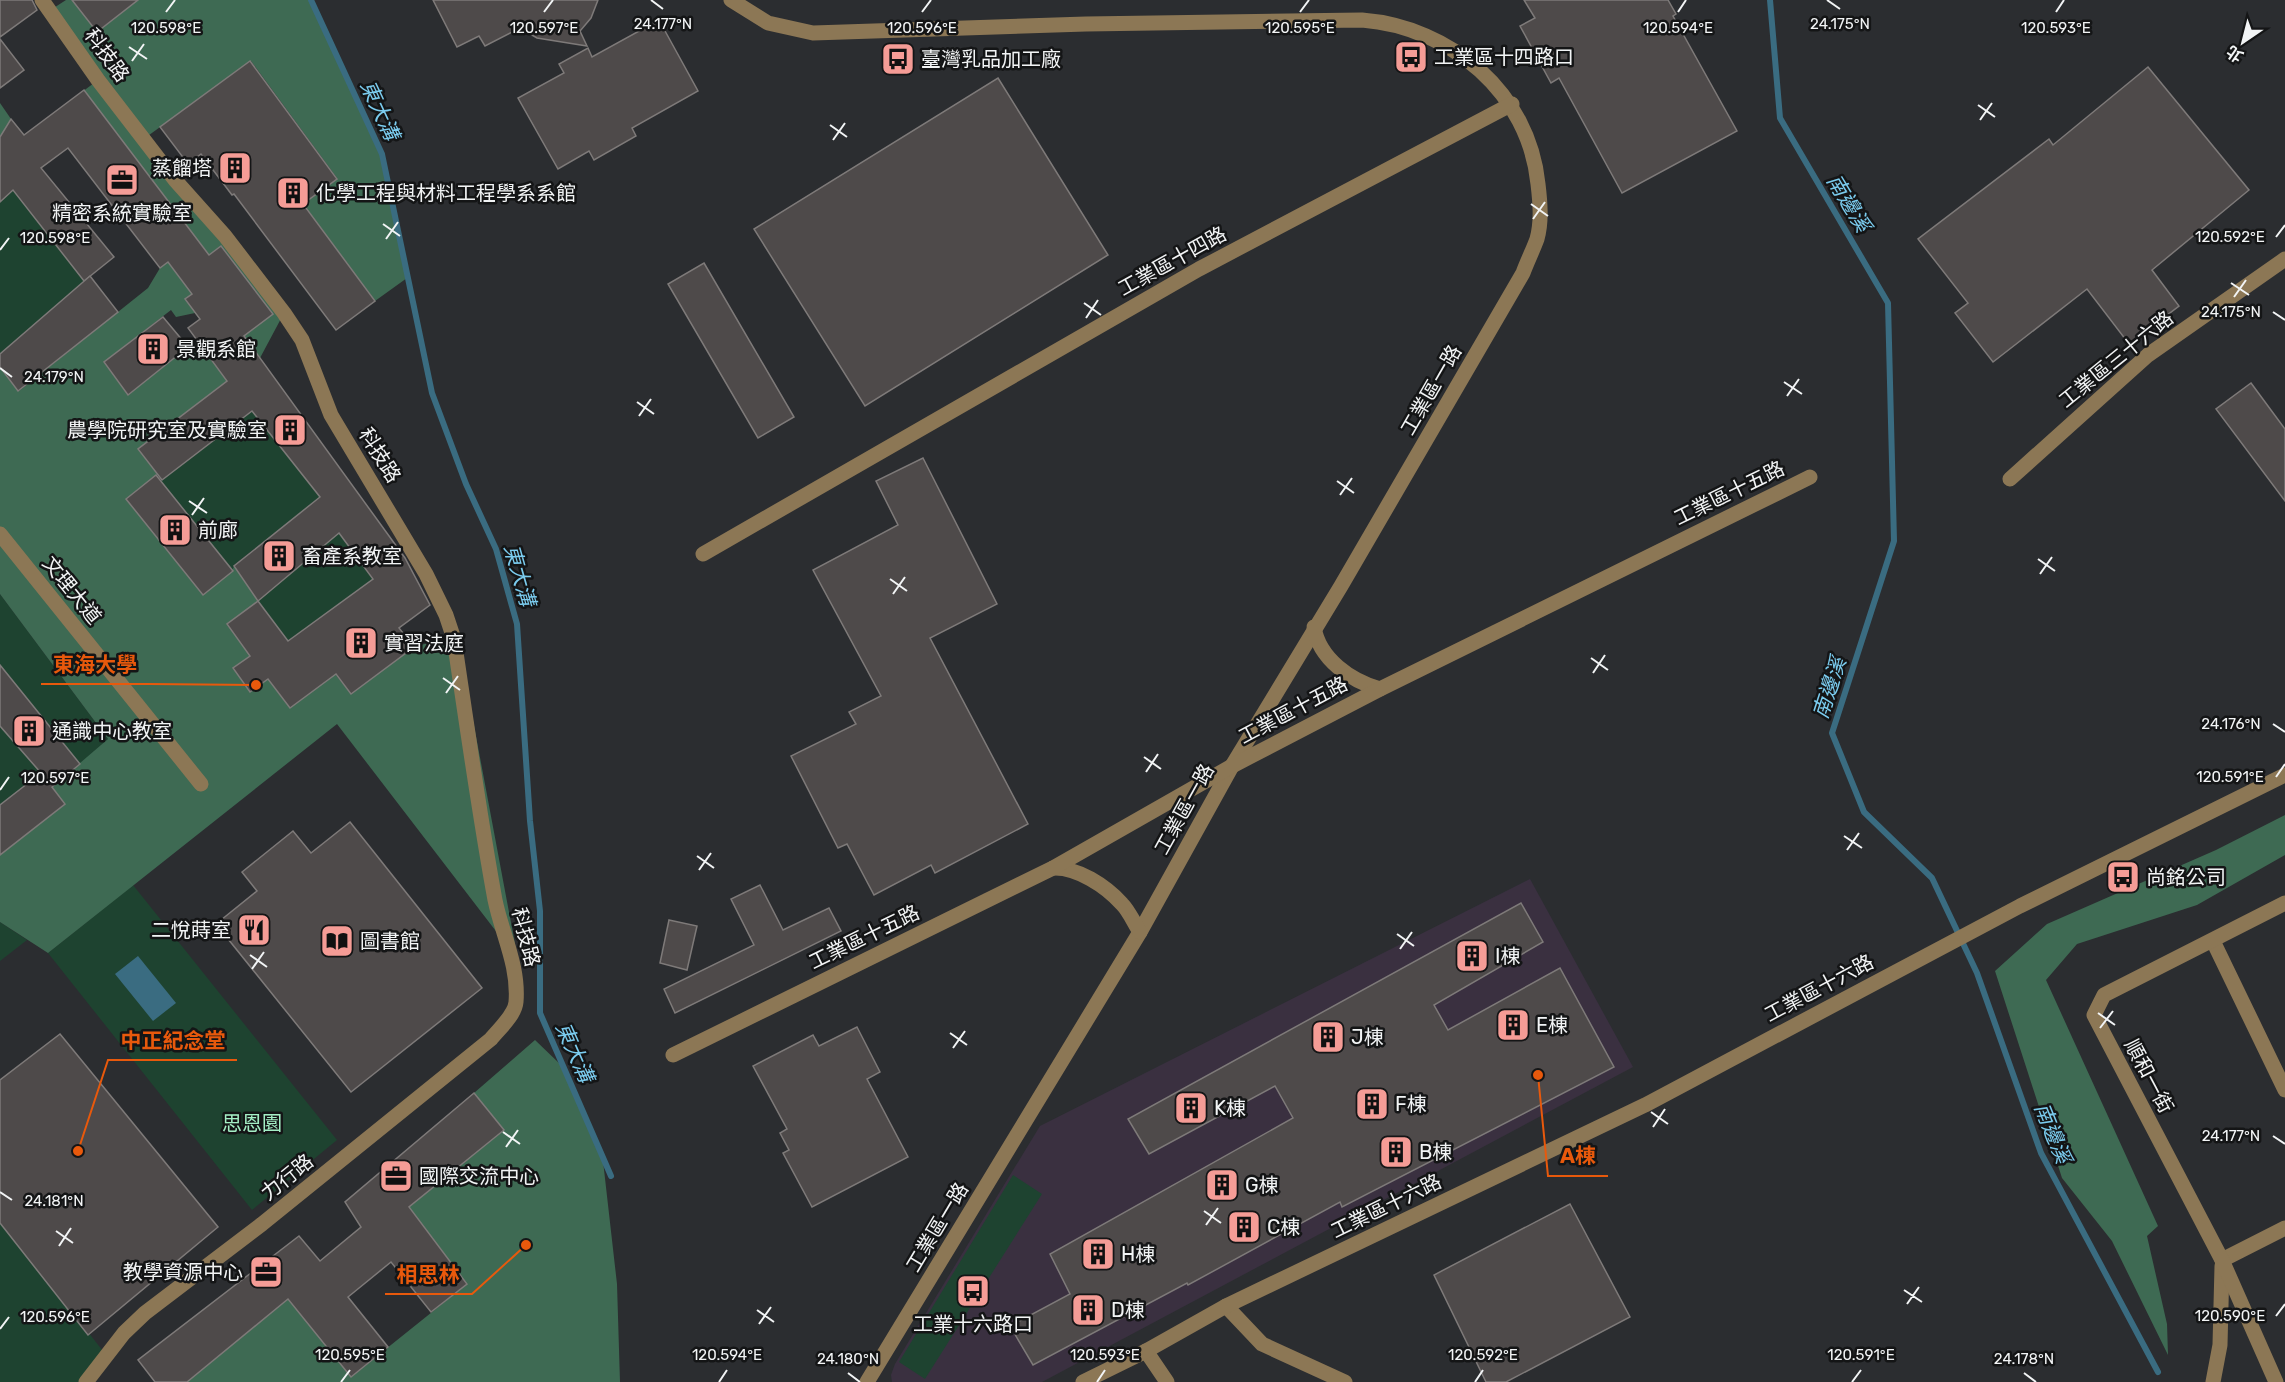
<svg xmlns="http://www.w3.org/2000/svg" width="2285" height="1382" font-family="Rubik,'Noto Sans TC',sans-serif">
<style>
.commercial{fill:#3a3040}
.green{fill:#1e4330}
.forest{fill:#3e6a53}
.water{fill:#3a6c81}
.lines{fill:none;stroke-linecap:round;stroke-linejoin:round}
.stream{stroke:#3a6c81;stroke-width:6}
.building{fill:#4e4a4a;stroke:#7e7a79;stroke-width:1.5;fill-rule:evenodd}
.minor{stroke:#8c7755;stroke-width:15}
.ticks{fill:none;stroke:#f2f4f5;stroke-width:2}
.labels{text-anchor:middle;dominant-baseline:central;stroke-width:5;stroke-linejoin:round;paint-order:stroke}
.street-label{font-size:20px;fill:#f2f4f5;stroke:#141516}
.poi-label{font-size:20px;fill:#f2f4f5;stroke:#141516;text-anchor:start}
.park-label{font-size:20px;fill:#a4eec5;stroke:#141516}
.water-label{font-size:21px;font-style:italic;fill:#7bccef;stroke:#141516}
.ticks-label{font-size:15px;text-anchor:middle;fill:#f2f4f5;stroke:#141516;stroke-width:5;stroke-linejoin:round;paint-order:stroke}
.leader{fill:none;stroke:#e8590c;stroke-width:2}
.callout-dot{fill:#e8590c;stroke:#141516;stroke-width:2}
.callout-label{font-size:21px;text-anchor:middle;font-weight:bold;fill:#e8590c;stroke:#141516;stroke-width:5;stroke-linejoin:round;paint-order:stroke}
</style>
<rect width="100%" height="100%" fill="#2b2d30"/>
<path class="commercial" d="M1530,879L1633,1067L1042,1382H892L891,1375L895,1364L1040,1126Z"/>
<g class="green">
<path d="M13,190L84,281L0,354V202Z"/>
<path d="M252,411L320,497L234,565L233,571L161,481Z"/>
<path d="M339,533L377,585L371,590L366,584L303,630L321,685L258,601Z"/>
<path d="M0,594L108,739L80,764L0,665Z"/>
<path d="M0,726L41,773L0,805Z"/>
<path d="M133,885L337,1140L252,1210L48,953Z"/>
<path d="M0,922L27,940L0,961Z"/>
<path d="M1013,1175L1042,1194L925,1379L899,1362Z"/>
<path d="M0,1220L110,1360L81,1382H0Z"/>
</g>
<g class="forest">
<path d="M66,0H80L97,32L138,0H311L382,154L407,278L375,301L303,204L337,178L251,61L145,138L284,313L260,358L218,304L199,318L195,313L176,317L171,310L104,362L128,395L197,340L227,381L138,449L158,475L126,499L202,594L232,571L234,566L258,601L227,624L250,656L233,669L268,679L335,674L351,694L414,647L457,635L518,960L337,724L48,953L0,922V855L65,804L52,787L108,739L0,594V367L19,391L148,288L160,268L46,119L98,80L49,11Z"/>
<path d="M0,103L11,119L0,139Z"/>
<path d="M2285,815V855L2197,905L2077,944L2046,980L2158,1226L2147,1236L2167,1324L2168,1355L2112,1241L2062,1178L1995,971L2047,924L2216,850Z"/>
<path d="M535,1040L561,1065L602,1152L617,1284L620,1382H187L288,1299L351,1377L467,1284L409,1207L504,1130L474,1093Z"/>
</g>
<path class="water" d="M138,956L176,1003L153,1021L115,974Z"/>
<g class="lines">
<g class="stream">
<path d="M311,0L382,154L432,393L466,484L496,549L517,624L530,821L540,911V1013L611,1176"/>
<path d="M1770,0L1780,118L1888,303L1894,541L1832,733L1864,812L1932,878L1977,973L2041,1153L2158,1372"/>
</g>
</g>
<g class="building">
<path d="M0,0H32L37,10L0,37Z"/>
<path d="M72,0H138L97,32Z"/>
<path d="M433,0H598L591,18L580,31L587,46L537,38L520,28L485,46L479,36L457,47Z"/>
<path d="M1524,0H1668L1676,14L1673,16L1737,131L1622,193L1559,78L1551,83L1520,26L1535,18Z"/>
<path d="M659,20L698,91L632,128L636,136L594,160L589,151L558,169L518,98L564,73L559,64L588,48L592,57Z"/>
<path d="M0,39L24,70L0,88Z"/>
<path d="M250,61L337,179L303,204L375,301L336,330L234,194L232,195L201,154L188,164L160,127Z"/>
<path d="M2148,67L2249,190L2152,270L2179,306L2129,344L2087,289L1993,362L1955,313L1968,303L1918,239L2049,139L2053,145Z"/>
<path d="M998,78L1108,255L865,406L754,229Z"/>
<path d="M84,90L209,255L221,246L273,314L244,336L405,558L430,605L399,628L414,647L351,694L336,674L290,708L268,679L250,692L233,668L250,656L227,624L258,601L234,566L320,497L252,411L162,480L138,449L227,381L188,328L200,319L185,299L192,294L168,262L160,268L68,148L41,168L114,257L84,281L13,190L0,202V137L11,119L24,135ZM339,533L373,579L288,641L258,601Z"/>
<path d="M704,263L794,417L758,438L668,284Z"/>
<path d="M90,276L118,312L18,391L0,367V354Z"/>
<path d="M163,317L188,347L128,395L104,362Z"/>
<path d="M2251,383L2285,429V501L2216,409Z"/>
<path d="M923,458L997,604L930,638L1028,824L935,873L931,865L874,895L847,844L838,848L791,756L856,724L849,712L881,696L813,570L898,525L876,481Z"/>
<path d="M156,475L233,571L203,595L126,499Z"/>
<path d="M0,665L80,764L52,787L65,804L0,855V805L41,773L0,726Z"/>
<path d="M350,822L482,988L351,1092L216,924L257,891L242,872L293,831L311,853Z"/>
<path d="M760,885L783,930L829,908L841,931L675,1013L664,989L754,945L731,899Z"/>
<path d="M1521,903L1543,942L1434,1005L1448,1030L1560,968L1614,1067L1342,1207L1340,1202L1188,1285L1187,1283L1033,1365L1010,1326L1070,1294L1050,1254L1293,1118L1275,1086L1149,1154L1128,1119Z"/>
<path d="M669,920L697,926L687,970L660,963Z"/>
<path d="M857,1027L880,1072L867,1079L908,1157L812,1207L783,1153L789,1150L780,1133L787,1129L753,1066L813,1035L819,1046Z"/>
<path d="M60,1034L218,1227L88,1335L0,1223V1080Z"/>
<path d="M474,1093L504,1130L409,1207L467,1284L431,1312L391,1262L348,1297L388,1347L351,1377L288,1299L187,1382H155L138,1360L299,1236L320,1261L361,1227L345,1202Z"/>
<path d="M1570,1204L1630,1317L1506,1382H1486L1434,1275Z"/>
</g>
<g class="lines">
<g class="minor">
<path d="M42,0L98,80L175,180L225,236L284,313L302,340L331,415L426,574L446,615L454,639C467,726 479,813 495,900C502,934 519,966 516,1002C515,1015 499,1029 491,1039L262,1224L145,1313L124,1333L86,1382"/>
<path d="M731,0L768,23L813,33L1086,24L1362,20C1451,27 1529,93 1538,184C1540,201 1542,221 1537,239C1533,250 1527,262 1523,273L1341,586L1232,766L1140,932L867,1382"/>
<path d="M2010,479L2148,355L2285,259"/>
<path d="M0,534L201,784"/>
<path d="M703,554L1199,269L1512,104"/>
<path d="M1314,627C1319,659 1351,681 1380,689"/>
<path d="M1053,868C1077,867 1106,886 1122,904C1129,911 1134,923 1140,932"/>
<path d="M2213,941L2285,1090"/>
<path d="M673,1055L1053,868L1232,766L1380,689L1810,477"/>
<path d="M2222,1260L2285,1228"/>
<path d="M1226,1306L1262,1344L1345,1382"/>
<path d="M1146,1351L1167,1382"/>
<path d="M1083,1382L1146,1351L1226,1306L1645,1105L2020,906L2285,775"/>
<path d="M2213,1382L2220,1345L2222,1266"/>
<path d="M2276,1382L2222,1260L2094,1015L2104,995L2285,903"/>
</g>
</g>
<path class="ticks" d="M651,0L663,9M1827,0L1840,9M166,12L175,0M544,12L553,0M922,12L931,0M1300,12L1309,0M1678,12L1686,0M2056,12L2064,0M129,47L147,59M132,61L144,44M1978,105L1995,117M1980,120L1992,103M830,125L847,137M833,140L845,123M1531,204L1548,216M1533,219L1545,202M383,224L400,236M2276,237L2285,225M386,239L398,222M0,250L9,238M2231,283L2249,295M2234,297L2246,280M1084,303L1101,315M2273,312L2285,320M1086,318L1098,300M0,368L12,377M1784,382L1802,394M1787,396L1799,379M637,402L654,414M639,416L651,399M1337,481L1354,493M1340,495L1352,478M189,501L207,513M192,515L204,498M2038,559L2055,571M2040,574L2052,557M890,579L907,591M893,594L905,577M1591,658L1608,670M1593,673L1605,655M443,678L460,690M446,693L458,676M2273,724L2285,732M1144,757L1161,769M1146,772L1158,754M2276,777L2285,764M0,790L9,777M1844,836L1862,848M1847,850L1859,833M697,856L714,868M699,870L711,853M1397,934L1414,946M1400,949L1412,932M250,955L267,967M252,969L264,952M2098,1013L2115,1025M2100,1028L2113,1011M950,1033L967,1045M953,1048L965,1031M1651,1112L1668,1124M1653,1127L1665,1109M503,1132L520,1144M2273,1136L2285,1144M506,1147L518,1130M0,1192L12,1200M1204,1211L1221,1223M1206,1225L1218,1208M56,1231L73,1243M59,1246L71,1228M1904,1290L1922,1302M1907,1304L1919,1287M757,1310L774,1322M2276,1316L2285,1304M759,1324L771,1307M0,1329L9,1317M848,1373L860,1382M2024,1373L2036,1382M341,1382L350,1370M719,1382L727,1370M1097,1382L1105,1370M1475,1382L1483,1370M1852,1382L1861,1370"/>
<defs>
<symbol id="bus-square" viewBox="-11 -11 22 22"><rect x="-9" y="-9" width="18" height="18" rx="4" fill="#f59c96" stroke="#141516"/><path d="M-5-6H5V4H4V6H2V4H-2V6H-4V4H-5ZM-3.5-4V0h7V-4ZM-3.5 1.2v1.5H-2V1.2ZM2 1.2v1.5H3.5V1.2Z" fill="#111"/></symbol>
<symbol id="building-square" viewBox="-11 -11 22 22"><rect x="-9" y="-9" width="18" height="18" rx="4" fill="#f59c96" stroke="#141516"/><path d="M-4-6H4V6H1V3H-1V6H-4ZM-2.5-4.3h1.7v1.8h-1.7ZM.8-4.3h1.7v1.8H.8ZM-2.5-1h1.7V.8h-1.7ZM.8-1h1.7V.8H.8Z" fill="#111"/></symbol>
<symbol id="office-square" viewBox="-11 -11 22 22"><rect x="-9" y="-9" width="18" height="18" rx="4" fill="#f59c96" stroke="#141516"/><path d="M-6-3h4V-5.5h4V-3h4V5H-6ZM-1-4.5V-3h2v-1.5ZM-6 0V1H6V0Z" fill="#111"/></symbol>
<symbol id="restaurant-square" viewBox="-11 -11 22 22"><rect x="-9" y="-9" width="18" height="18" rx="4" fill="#f59c96" stroke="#141516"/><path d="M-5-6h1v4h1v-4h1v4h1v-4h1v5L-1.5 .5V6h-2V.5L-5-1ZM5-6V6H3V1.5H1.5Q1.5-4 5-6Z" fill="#111"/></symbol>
<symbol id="library-square" viewBox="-11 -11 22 22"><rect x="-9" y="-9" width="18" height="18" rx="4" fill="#f59c96" stroke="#141516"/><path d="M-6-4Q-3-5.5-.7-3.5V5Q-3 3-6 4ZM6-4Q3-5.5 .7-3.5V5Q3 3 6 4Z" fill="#111"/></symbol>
</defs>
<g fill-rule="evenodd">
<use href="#bus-square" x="1392" y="38" width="38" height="38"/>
<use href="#bus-square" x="879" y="40" width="38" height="38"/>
<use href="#building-square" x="216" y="149" width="38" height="38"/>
<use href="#office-square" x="103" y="161" width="38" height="38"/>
<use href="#building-square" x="274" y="174" width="38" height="38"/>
<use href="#building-square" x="134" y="330" width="38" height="38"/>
<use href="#building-square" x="271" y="411" width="38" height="38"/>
<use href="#building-square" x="156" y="511" width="38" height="38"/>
<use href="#building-square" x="260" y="537" width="38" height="38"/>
<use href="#building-square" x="342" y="624" width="38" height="38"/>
<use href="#building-square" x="10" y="712" width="38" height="38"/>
<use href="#bus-square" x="2104" y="858" width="38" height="38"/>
<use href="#restaurant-square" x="235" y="911" width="38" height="38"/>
<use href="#library-square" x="318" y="922" width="38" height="38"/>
<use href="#building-square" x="1453" y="937" width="38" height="38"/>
<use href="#building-square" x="1494" y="1006" width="38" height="38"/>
<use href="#building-square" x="1309" y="1018" width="38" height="38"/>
<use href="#building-square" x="1353" y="1085" width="38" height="38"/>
<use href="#building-square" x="1172" y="1089" width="38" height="38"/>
<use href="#building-square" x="1377" y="1133" width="38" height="38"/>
<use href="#office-square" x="377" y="1157" width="38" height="38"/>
<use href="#building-square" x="1203" y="1166" width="38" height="38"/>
<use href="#building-square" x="1225" y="1208" width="38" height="38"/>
<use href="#building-square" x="1079" y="1235" width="38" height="38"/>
<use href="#office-square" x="247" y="1253" width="38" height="38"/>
<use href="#bus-square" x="954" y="1272" width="38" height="38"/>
<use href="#building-square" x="1069" y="1291" width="38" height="38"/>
</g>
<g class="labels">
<g class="street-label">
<text transform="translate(107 55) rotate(54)">科技路</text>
<text transform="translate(1172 261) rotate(-29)">工業區十四路</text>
<text transform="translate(2116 359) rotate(-39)">工業區三十六路</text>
<text transform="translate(1431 390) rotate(-60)">工業區一路</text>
<text transform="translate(380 455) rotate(58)">科技路</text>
<text transform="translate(1729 493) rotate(-26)">工業區十五路</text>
<text transform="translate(72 590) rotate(51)">文理大道</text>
<text transform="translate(1293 710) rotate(-28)">工業區十五路</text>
<text transform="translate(1184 809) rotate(-61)">工業區一路</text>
<text transform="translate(526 937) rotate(76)">科技路</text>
<text transform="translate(864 937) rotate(-26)">工業區十五路</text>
<text transform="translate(1819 988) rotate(-28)">工業區十六路</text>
<text transform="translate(2149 1076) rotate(62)">順和一街</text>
<text transform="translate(287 1177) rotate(-39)">力行路</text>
<text transform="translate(1386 1206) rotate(-26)">工業區十六路</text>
<text transform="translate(937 1227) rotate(-59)">工業區一路</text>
</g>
<g class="poi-label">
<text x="1434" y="57">工業區十四路口</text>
<text x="921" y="59">臺灣乳品加工廠</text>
<text x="212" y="168" text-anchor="end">蒸餾塔</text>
<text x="316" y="193">化學工程與材料工程學系系館</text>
<text x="122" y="213" text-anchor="middle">精密系統實驗室</text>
<text x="176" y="349">景觀系館</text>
<text x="267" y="430" text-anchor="end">農學院研究室及實驗室</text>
<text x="198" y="530">前廊</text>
<text x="302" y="556">畜產系教室</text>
<text x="384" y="643">實習法庭</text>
<text x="52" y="731">通識中心教室</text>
<text x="2146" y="877">尚銘公司</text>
<text x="231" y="930" text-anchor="end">二悅蒔室</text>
<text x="360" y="941">圖書館</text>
<text x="1495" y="956">I棟</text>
<text x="1536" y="1025">E棟</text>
<text x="1351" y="1037">J棟</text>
<text x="1395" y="1104">F棟</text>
<text x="1214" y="1108">K棟</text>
<text x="1419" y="1152">B棟</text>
<text x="419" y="1176">國際交流中心</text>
<text x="1245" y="1185">G棟</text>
<text x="1267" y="1227">C棟</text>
<text x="1121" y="1254">H棟</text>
<text x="243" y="1272" text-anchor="end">教學資源中心</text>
<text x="1111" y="1310">D棟</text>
<text x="973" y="1324" text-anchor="middle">工業十六路口</text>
</g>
<g class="park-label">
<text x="252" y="1123">思恩園</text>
</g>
<g class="water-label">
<text transform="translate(380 110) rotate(65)">東大溝</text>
<text transform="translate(1849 203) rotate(59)">南邊溪</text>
<text transform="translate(520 575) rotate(74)">東大溝</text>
<text transform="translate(1829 688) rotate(-72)">南邊溪</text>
<text transform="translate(575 1052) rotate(66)">東大溝</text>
<text transform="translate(2053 1133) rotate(68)">南邊溪</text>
</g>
</g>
<g class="ticks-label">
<text x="663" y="29">24.177°N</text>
<text x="1840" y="29">24.175°N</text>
<text x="166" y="33">120.598°E</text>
<text x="544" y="33">120.597°E</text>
<text x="922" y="33">120.596°E</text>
<text x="1300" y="33">120.595°E</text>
<text x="1678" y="33">120.594°E</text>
<text x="2056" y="33">120.593°E</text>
<text x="2230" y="242">120.592°E</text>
<text x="55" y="243">120.598°E</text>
<text x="2231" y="317">24.175°N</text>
<text x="54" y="382">24.179°N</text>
<text x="2231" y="729">24.176°N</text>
<text x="2230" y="782">120.591°E</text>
<text x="55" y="783">120.597°E</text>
<text x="2231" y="1141">24.177°N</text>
<text x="54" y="1206">24.181°N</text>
<text x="2230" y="1321">120.590°E</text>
<text x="55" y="1322">120.596°E</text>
<text x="350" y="1360">120.595°E</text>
<text x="727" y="1360">120.594°E</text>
<text x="1105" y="1360">120.593°E</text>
<text x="1483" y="1360">120.592°E</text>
<text x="1861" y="1360">120.591°E</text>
<text x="848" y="1364">24.180°N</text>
<text x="2024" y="1364">24.178°N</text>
</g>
<path class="leader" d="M256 685L149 684H41M78 1151L108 1060H237M1538 1075L1548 1176H1608M526 1245L472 1294H385"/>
<g class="callout-dot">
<circle cx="256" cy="685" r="6"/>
<circle cx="78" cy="1151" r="6"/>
<circle cx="1538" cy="1075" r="6"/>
<circle cx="526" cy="1245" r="6"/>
</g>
<g class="callout-label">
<text x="95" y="672">東海大學</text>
<text x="173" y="1048">中正紀念堂</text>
<text x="1578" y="1163">A棟</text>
<text x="428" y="1282">相思林</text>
</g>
<g transform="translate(2243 42) rotate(215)" stroke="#141516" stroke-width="4.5" paint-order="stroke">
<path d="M0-4.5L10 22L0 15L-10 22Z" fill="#f2f4f5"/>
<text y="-9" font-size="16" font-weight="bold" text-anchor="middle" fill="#f2f4f5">北</text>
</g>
</svg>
